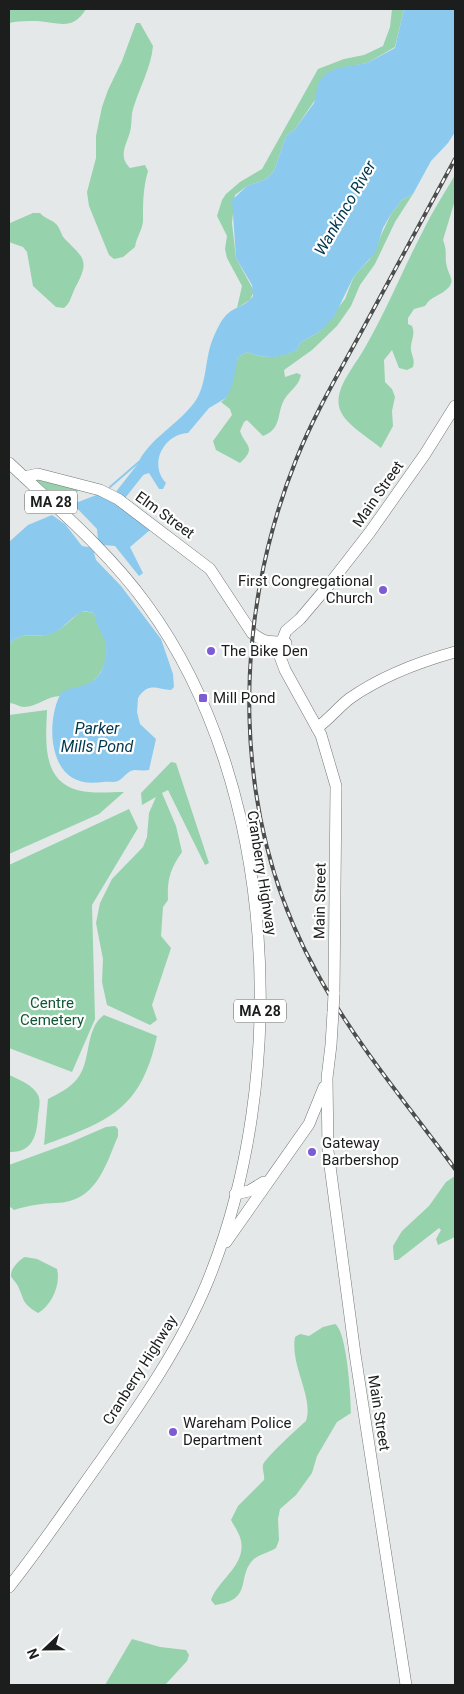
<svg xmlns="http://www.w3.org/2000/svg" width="464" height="1694" font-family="Roboto,sans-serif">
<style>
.green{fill:#96d2ac}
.water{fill:#8bcaee}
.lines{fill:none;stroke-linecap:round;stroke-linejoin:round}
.stream{stroke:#8bcaee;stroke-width:2}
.river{stroke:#8bcaee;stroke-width:11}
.major-casing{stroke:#737777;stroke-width:12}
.major{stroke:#fff;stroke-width:11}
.rail-casing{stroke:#4c4d4d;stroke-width:4}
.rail{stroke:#fff;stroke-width:2;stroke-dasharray:5.5;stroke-linecap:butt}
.major-bridge-casing{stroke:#737777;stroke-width:12;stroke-linecap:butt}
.major-bridge{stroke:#fff;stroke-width:11}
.poi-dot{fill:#7c5bd5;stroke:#fff;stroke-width:2}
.labels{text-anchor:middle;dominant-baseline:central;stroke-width:4.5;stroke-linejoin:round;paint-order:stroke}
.shield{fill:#fff;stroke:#606161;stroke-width:1}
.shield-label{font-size:14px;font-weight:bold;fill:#1c1d1d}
.street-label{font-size:15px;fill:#1c1d1d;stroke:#fff}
.poi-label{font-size:15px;fill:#1c1d1d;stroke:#fff;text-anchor:start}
.park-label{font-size:15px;fill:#115835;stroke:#fff}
.water-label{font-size:16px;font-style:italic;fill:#003850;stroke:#fff}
</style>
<rect width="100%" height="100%" fill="#e4e8e8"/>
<g class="green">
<path d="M9,9H86C72,32 58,22 37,21C27,21 18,21 9,23Z"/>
<path d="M392,9H404L395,47L367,63L357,65L315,100L295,129L286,136L274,171L266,179L247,186L235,195L232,223L236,258L254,291L250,300L237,308L242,286L227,258L225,249L227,236L217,216L222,200L226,194L240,182L262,169L318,69L344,59L364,55L383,46L390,27Z"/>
<path d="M136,23H140L153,46C151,68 139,88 133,109C131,116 132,125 130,132C126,146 118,156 130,168L145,165L148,171C143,188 143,203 143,220C143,229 136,238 135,247L123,257L114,259L109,255L89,206L87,192L96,158V136L102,107L108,90L122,61Z"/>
<path d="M455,175V200L443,240C448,253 444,256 447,267C449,276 456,281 447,289C440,296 431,296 425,306L414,309L408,318V324L412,326C416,335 410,341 411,350C412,357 415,359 413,367L407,370L399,368L392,350L384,360L385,382L392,389L395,397L392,411L393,426L381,448C368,437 342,423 339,406C335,388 355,365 363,351C386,312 402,271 423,231C432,212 444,194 455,175Z"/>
<path d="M413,194L395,222L375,264L360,285L351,306L337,326L312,350L284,370L285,377L297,373L301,375C298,388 288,391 283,402C277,415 281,429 263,436L247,420L244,422L240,431C244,445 258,447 240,463L216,450L213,441L232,415L230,409L221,402L226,398L238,357L247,352C264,359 279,358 297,350L300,343L319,332L345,299L354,276L370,259L391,214L402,200Z"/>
<path d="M33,213H40C45,219 51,219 56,224C60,228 61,234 64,238C83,258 91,259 75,288C71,296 71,302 64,308L56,307L33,286L27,252L23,247L9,242L10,223Z"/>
<path d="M29,475L83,483L67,507Z"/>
<path d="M81,611L94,613C95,621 101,627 104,635C111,653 104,678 85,686C76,690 66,688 60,696C47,696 37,707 24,707C19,707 15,703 9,703V644C25,629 33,639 49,634C63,630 70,620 81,611Z"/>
<path d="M47,710C46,739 41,780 77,790C92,794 109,792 124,792L99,814L9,854V715Z"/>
<path d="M171,762L176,763L209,863L205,865L168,790L162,793L176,826L182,852C170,869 167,880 168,900L163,907L161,936L171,948L152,1005L157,1020L150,1025L107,1005L102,982L103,959L96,923L100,903L112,879L143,847L147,837L149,813L156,797L142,805L141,793Z"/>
<path d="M129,809L138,828L92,905L95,1019L72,1072L9,1048V865Z"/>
<path d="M104,1015L157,1036C141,1110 109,1121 44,1145L48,1099C58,1094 70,1088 77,1079C92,1062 84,1029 104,1015Z"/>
<path d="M9,1075C18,1079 33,1085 38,1095C41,1101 39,1109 38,1115C37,1135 33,1153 9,1152Z"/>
<path d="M115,1126L118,1129V1136C105,1167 96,1202 56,1203C43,1203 26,1206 14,1210L9,1206V1165L69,1143L106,1127Z"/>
<path d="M455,1176V1237L438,1245L436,1239L441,1230L439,1228L398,1260H394L393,1246L402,1231L429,1206L446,1182Z"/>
<path d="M25,1257L37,1259L57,1269C61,1284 52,1305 38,1313C22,1303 25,1302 18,1286C16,1282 12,1279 11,1276C10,1269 20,1259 25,1257Z"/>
<path d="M335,1324C347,1331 351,1398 351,1413L337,1422L317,1456L312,1473L296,1495L280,1509L278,1519L279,1540L276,1548C269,1553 258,1554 252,1561C237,1578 253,1600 215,1605L211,1600C218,1580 246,1565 241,1541C240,1534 234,1526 231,1520L238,1506L264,1480C265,1475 262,1471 263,1465C264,1459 300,1426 306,1421C314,1397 290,1366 295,1337L300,1334L309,1336L323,1327Z"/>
<path d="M132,1639L160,1647L186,1650L189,1655L187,1661L165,1685H105Z"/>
</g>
<g class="water">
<path d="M404,9H455V132L448,143L431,161L413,194L402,200L391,214L383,228L375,253L354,276L334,317L319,332L300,343L297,350C279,359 264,359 247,352L238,357L232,386L226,398L209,408L188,433C164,434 148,464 166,483L163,489H159L149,473L140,476L143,466L139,461C151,438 178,424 194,403C208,384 204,357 214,336C218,327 223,316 231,311C239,306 248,304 253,296L252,285L236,258L232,200L247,186L266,179L274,171L286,136L295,129L314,103L319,81L327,73L338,68L367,63L395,48Z"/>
<path d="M99,494L106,497L150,530L130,547L143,573L139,576L115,546L102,545L94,553L96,560L121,586L161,639L173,674L174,687L171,690C158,690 149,681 138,698L137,712L140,724L156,739L149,770C144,771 139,770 134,770C127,771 124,778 118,781C113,783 108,781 103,782C73,786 58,773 53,743C51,729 53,708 60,695C67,683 96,693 104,664C112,637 97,634 94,613L84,611C73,614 65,629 51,634C34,639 25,629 9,644V542L28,525L52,515L65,524L82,546L88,547L98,539L97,529L73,504Z"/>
</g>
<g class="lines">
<path class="stream" d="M110,487L140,461"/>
<path class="river" d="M122,493L152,455"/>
<defs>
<g id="major">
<path d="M9,463C57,508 108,551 147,605C279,786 291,1079 207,1283C180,1348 139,1406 99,1463C69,1505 40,1548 9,1587"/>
<path d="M24,477L38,474L100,490L118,499L210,569L252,633C267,645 270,640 286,643"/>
<path d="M317,728C329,719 338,708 349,699C380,677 419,662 455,652"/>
<path d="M334,994L336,786L321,735L285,670L279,654L280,646L286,631L300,619L328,586L370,532L425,454L455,406"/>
<path d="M333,1012L331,1045L327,1078L328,1151L355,1354L406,1685"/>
<path d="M235,1194L249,1191L264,1182"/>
<path d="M226,1242L309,1124L324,1087"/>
</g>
</defs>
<use href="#major" class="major-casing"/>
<use href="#major" class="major"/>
<defs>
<path id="rail" d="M455,159C423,218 391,277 359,336C337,376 313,417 296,460C231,622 230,818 317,973C355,1043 408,1105 455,1169"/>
</defs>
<use href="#rail" class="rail-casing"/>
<use href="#rail" class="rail"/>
<defs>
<path id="major-bridge" d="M333,1012L334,994"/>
</defs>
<use href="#major-bridge" class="major-bridge-casing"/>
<use href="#major-bridge" class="major-bridge"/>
</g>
<g class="poi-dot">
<circle cx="383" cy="590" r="5"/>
<circle cx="211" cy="651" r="5"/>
<rect x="198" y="693" width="10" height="10" rx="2.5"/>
<circle cx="312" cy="1152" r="5"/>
<circle cx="173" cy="1432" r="5"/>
</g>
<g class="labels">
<g class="shield">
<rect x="25" y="490.5" width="52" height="23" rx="4"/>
<rect x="234" y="999.5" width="52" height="23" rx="4"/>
</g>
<g class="shield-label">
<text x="51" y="502">MA 28</text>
<text x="260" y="1011">MA 28</text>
</g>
<g class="street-label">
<text transform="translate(378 494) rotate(-55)">Main Street</text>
<text transform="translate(165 515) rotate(36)">Elm Street</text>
<text transform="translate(262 873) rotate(81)">Cranberry Highway</text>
<text transform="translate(320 901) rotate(-89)">Main Street</text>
<text transform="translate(140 1370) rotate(-58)">Cranberry Highway</text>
<text transform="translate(379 1413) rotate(81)">Main Street</text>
</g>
<g class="poi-label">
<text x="373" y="581" text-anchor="end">First Congregational<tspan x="373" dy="17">Church</tspan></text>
<text x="221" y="651">The Bike Den</text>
<text x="213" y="698">Mill Pond</text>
<text x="322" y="1143">Gateway<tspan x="322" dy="17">Barbershop</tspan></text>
<text x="183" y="1423">Wareham Police<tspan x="183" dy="17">Department</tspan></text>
</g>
<g class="park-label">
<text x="52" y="1003">Centre<tspan x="52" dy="17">Cemetery</tspan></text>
</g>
<g class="water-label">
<text transform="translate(345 208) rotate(-60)">Wankinco River</text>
<text x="97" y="728">Parker<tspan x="97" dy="18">Mills Pond</tspan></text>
</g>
</g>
<rect width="464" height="1694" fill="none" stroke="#1c1d1d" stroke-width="20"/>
<g transform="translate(45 1649) rotate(248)" stroke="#ffffff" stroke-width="4" paint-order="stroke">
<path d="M0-4L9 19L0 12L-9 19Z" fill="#1c1d1d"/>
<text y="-8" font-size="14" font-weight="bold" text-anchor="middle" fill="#1c1d1d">N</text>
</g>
</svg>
